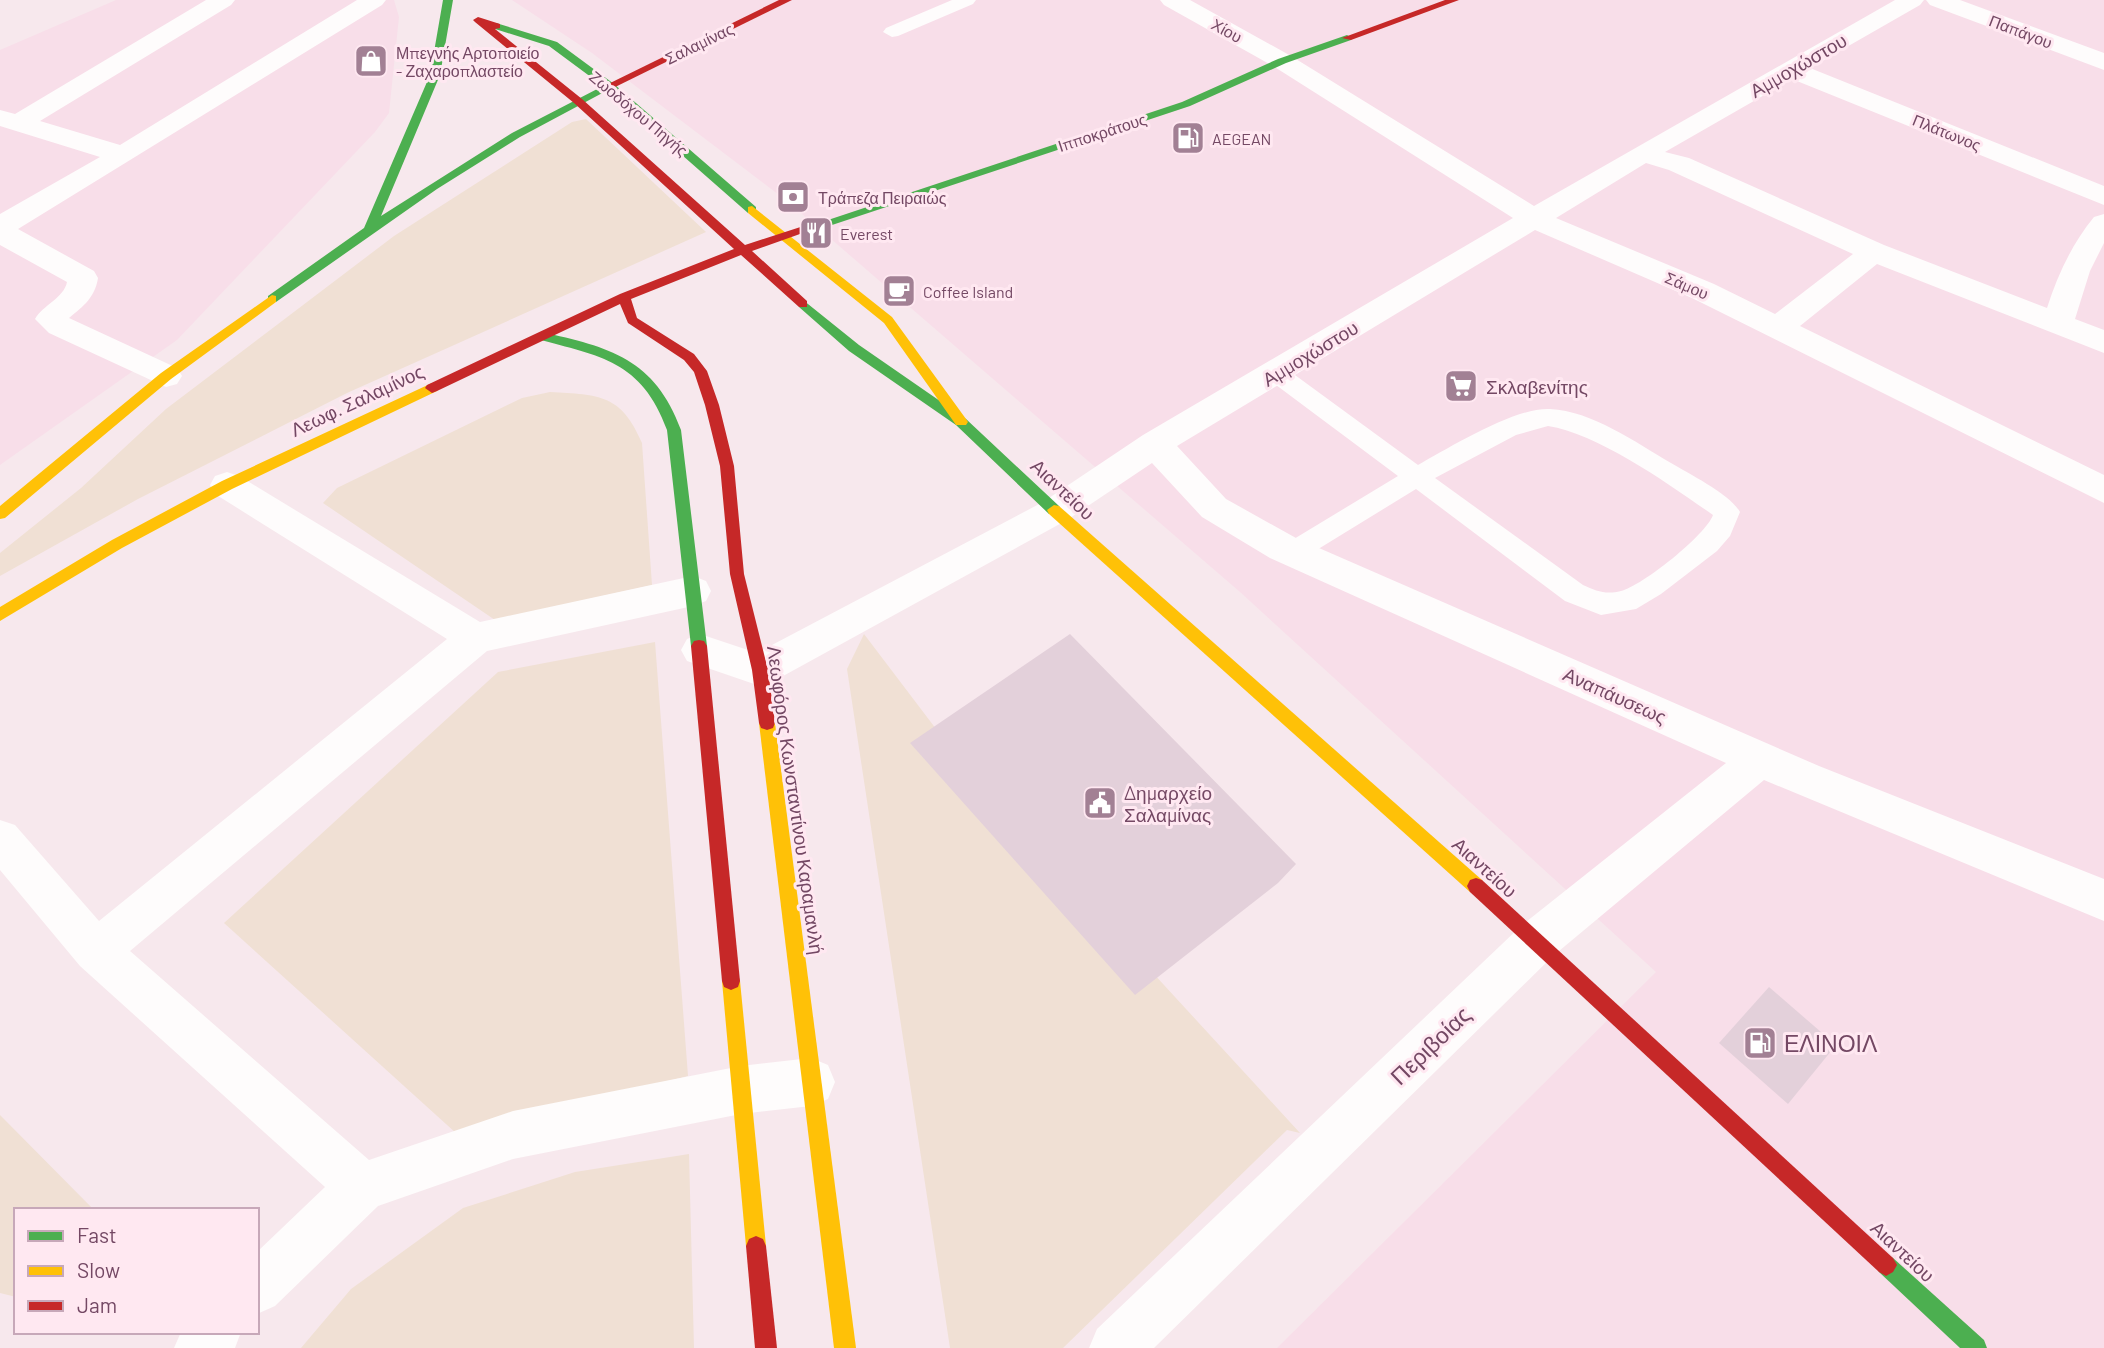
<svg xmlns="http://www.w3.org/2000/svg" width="2104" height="1348" font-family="Barlow,sans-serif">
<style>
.residential{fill:#f8dee9}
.green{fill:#f0e0d4}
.building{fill:#e3d0da}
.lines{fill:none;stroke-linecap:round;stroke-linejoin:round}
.lane{fill:#fefcfc;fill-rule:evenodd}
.street{fill:#fefcfc;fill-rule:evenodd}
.fast{fill:#4caf50;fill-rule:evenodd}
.slow{fill:#ffc107;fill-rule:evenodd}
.jam{fill:#c62828;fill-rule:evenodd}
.labels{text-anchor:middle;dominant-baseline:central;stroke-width:6;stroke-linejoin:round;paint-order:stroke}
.far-street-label{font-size:16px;fill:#744864;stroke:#ffe8f1}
.far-poi-label{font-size:16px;fill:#744864;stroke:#ffe8f1;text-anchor:start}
.street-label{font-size:19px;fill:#744864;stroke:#ffe8f1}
.poi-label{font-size:19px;fill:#744864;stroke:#ffe8f1;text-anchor:start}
.near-poi-label{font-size:23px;fill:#744864;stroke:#ffe8f1;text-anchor:start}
.near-street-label{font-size:23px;fill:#744864;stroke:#ffe8f1}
</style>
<rect width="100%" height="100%" fill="#f7e8ed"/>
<g class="residential">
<path d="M116,0H394L399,17L389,113L375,132L177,340L0,465V50Z"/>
<path d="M512,0H2104V1348H1277L1656,972L1240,592L787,201L592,53Z"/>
</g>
<g class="green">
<path d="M586,119L706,232L347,393L138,499L0,576V553L81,488L166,409L394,236L572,122Z"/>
<path d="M550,392C600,395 621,394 642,443L652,585L495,620L323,503L337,488L522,398Z"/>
<path d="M864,634L971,775L1300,1133L1287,1130L1063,1348H950L847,669Z"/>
<path d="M655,642L688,1076L457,1134L224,923L498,672Z"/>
<path d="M0,1115L94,1210H16V1297L0,1293Z"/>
<path d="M689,1154L694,1348H301L351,1289L463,1208L575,1172Z"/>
</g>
<g class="building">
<path d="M1070,634L1296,864L1278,883L1135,995L910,743Z"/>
<path d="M1769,987L1836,1045L1788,1104L1719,1043Z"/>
</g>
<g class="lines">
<g class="lane">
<path d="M952,0H976L973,4L898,36L892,37L883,32L886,28Z"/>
<path d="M1276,365L1284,367L1418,465C1449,448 1515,407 1550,409C1592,411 1635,442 1671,463C1689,474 1730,494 1740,512L1730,536L1717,551L1661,594L1636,609L1601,615L1565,601L1416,489L1302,559L1293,562L1284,559L1280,552L1284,545L1398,476L1268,379L1264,373L1268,367ZM1548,426C1599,434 1670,485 1713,515C1706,535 1642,586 1621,591C1606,595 1596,591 1583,585L1435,478L1516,435Z"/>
</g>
<g class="street">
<path d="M206,0H235L231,5L40,121L120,145L357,0H386L382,5L18,229L94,271L98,278C95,297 84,306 69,318L177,368L182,376L177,384L166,387L49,333L35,319C43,305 64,298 67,282L0,245V214L100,157L0,126V110L15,114Z"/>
<path d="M1160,0H1190L1291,56L1534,206L1895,0H1924L1920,5L1810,68L2104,186V205L1792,79L1665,152L1689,158L1884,245L2047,308C2058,274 2072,244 2094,217L2104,214V243L2090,271L2075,319L2104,330V353L1877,264L1800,326L2104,475V503L1692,298L1535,230L1177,446L1226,499L1296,538L1819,766L2104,879V921L1764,780L1553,956L1154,1348H1089L1097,1329L1521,926L1726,763L1270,558L1202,517L1152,463L1067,520L774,681L760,686L687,661L681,650L687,639L700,634L757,653L1043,502L1143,435L1513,218L1273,66L1164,5ZM1646,163L1669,170L1853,254L1775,314L1714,284L1556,218Z"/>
<path d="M1926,0H1960L2104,53V70L1930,5Z"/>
<path d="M227,472L239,476L480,622L693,576L706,581L711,591L706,601L693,606L487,651L130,951L369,1160L513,1111L741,1066L811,1058L828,1065L835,1082L828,1099L811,1106L741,1114L513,1159L378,1206L275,1306L257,1314V1252L325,1187L80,966L0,870V820L15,825L99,921L447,639L215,494L210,485L215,476Z"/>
<path d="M181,1332H241L235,1348H174Z"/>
</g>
<g class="fast">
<path d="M443,0H453L440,75L381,216L512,133L603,86L549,46L492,28V24L496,23L557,42L614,84L756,207V213H748L608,90L520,137L437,189L276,302H268V296L364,228L430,75Z"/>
<path d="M1347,35L1352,38L1351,40L1286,63L1190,106L826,227L822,228L816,224L1182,102L1278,59Z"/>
<path d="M803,300L859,345L966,419L1059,506L1061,510L1059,514H1049L956,425L849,351L799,307V301Z"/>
<path d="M541,332C610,347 655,359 681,430L707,646L704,651H694L691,646L667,430C642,361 600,356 537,339L535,336Z"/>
<path d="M1886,1254L1893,1258L1984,1340L1987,1348H1960L1879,1272L1875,1265L1879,1258Z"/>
</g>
<g class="slow">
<path d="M752,206L892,317L966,419L968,422L966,425H956L884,323L748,213V207Z"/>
<path d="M272,295L276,296V302L171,379L5,518L0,519V506L161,373Z"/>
<path d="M432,383L439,388L437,391L232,489L122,548L0,621V607L112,540L222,481Z"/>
<path d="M1054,505L1059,506L1482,880L1485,886L1482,892L1476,894L1470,892L1049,514L1047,510Z"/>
<path d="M767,716L773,718L775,723L856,1348H834L759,723L761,718Z"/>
<path d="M731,972L738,975L740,981L766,1246L763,1253L756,1256L749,1253L746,1246L722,981L724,975Z"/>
</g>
<g class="jam">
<path d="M779,0H792L607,91L598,89Z"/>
<path d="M1445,0H1459L1351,40L1342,38Z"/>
<path d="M478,17L500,24V28L495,29L582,99L745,245L822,220L828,224L752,251L807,301V307H799L741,255L631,299L637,318L694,354L707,371L719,405L734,466L744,574L768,670L775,723L773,728L767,730L761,728L759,723L752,670L730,574L720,466L705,405L694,372L684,360L628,323L620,304L437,391L432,393L425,388L427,385L620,294L734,249L574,103L475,22L473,20Z"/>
<path d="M699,640L704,641L707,646L740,981L738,987L731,990L724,987L722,981L691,646L694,641Z"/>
<path d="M1476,878L1482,880L1893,1258L1897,1265L1893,1272L1886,1276L1879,1272L1470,892L1467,886L1470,880Z"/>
<path d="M756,1236L763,1239L766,1246L777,1348H755L746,1246L749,1239Z"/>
</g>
</g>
<defs>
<symbol id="shop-square" viewBox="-11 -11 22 22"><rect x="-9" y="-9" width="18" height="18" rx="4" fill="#a28094" stroke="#ffe8f1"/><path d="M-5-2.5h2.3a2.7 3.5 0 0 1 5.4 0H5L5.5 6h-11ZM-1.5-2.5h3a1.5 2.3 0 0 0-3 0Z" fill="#fff"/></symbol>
<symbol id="fuel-square" viewBox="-11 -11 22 22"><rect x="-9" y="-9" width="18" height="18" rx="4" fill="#a28094" stroke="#ffe8f1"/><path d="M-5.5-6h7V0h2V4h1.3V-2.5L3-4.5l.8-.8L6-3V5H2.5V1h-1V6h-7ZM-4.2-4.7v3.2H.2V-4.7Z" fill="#fff"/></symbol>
<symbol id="bank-square" viewBox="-11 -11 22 22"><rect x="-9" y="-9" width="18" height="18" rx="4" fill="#a28094" stroke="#ffe8f1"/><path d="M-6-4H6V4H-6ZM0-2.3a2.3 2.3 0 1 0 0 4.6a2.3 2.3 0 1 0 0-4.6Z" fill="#fff"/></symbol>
<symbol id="restaurant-square" viewBox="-11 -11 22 22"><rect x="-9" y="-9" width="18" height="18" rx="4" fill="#a28094" stroke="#ffe8f1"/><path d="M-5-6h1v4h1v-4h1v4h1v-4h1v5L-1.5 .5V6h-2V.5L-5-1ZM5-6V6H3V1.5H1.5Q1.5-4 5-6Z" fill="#fff"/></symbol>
<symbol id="cafe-square" viewBox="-11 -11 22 22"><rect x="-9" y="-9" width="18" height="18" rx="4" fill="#a28094" stroke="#ffe8f1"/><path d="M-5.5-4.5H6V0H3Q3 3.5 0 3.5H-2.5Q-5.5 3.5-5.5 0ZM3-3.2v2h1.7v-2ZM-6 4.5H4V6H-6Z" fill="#fff"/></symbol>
<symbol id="supermarket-square" viewBox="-11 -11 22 22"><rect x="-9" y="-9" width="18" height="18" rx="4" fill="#a28094" stroke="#ffe8f1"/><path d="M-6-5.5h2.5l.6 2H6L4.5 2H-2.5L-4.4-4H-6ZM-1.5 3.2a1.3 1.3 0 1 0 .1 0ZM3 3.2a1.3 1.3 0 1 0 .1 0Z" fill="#fff"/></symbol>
<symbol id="civic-square" viewBox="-11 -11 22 22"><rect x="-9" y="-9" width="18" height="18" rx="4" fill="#a28094" stroke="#ffe8f1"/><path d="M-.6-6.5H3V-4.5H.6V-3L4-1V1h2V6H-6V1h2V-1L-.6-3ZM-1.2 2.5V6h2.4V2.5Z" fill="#fff"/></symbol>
</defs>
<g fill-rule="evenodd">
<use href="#shop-square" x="352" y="42" width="38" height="38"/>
<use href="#fuel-square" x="1169" y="119" width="38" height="38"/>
<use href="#bank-square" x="774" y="178" width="38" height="38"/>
<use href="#restaurant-square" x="797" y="214" width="38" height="38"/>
<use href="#cafe-square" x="880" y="272" width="38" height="38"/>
<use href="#supermarket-square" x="1442" y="367" width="38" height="38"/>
<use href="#civic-square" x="1081" y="784" width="38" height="38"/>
<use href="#fuel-square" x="1741" y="1024" width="38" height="38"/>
</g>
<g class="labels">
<g class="far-street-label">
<text transform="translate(1227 30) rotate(29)">Χίου</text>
<text transform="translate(2021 31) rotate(21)">Παπάγου</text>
<text transform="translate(699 43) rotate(-26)">Σαλαμίνας</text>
<text transform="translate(639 113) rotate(40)">Ζωοδόχου Πηγής</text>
<text transform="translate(1102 132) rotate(-18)">Ιπποκράτους</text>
<text transform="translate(1947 132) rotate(22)">Πλάτωνος</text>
<text transform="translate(1687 285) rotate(23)">Σάμου</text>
</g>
<g class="far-poi-label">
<text x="396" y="52">Μπεγνής Αρτοποιείο<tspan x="396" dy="18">- Ζαχαροπλαστείο</tspan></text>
<text x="1212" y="138">AEGEAN</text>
<text x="818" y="197">Τράπεζα Πειραιώς</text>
<text x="840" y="233">Everest</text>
<text x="923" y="291">Coffee Island</text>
</g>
<g class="street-label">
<text transform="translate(1798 65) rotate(-30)">Αμμοχώστου</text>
<text transform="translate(1310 353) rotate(-31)">Αμμοχώστου</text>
<text transform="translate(357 400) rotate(-25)">Λεωφ. Σαλαμίνος</text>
<text transform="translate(1063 489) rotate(43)">Αιαντείου</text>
<text transform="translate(1615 695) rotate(24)">Αναπάυσεως</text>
<text transform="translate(796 800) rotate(82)">Λεωφόρος Κωνσταντίνου Καραμανλή</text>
<text transform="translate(1485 867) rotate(42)">Αιαντείου</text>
<text transform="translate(1903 1251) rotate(43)">Αιαντείου</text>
</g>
<g class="poi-label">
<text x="1486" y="386">Σκλαβενίτης</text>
<text x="1124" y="792">Δημαρχείο<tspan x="1124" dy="22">Σαλαμίνας</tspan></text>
</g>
<g class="near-poi-label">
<text x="1784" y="1043">ΕΛΙΝΟΙΛ</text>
</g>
<g class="near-street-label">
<text transform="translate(1430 1045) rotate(-44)">Περιβοίας</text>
</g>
</g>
<rect x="14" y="1208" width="245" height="126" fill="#ffe8f1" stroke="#c7a8b9" stroke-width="2"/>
<rect x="28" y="1231" width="35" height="10" fill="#4caf50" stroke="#c7a8b9" stroke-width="2"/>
<text x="77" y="1243" font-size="21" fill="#744864">Fast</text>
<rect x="28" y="1266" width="35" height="10" fill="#ffc107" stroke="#c7a8b9" stroke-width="2"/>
<text x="77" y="1278" font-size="21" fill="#744864">Slow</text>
<rect x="28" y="1301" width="35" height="10" fill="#c62828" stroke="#c7a8b9" stroke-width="2"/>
<text x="77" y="1313" font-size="21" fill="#744864">Jam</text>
</svg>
